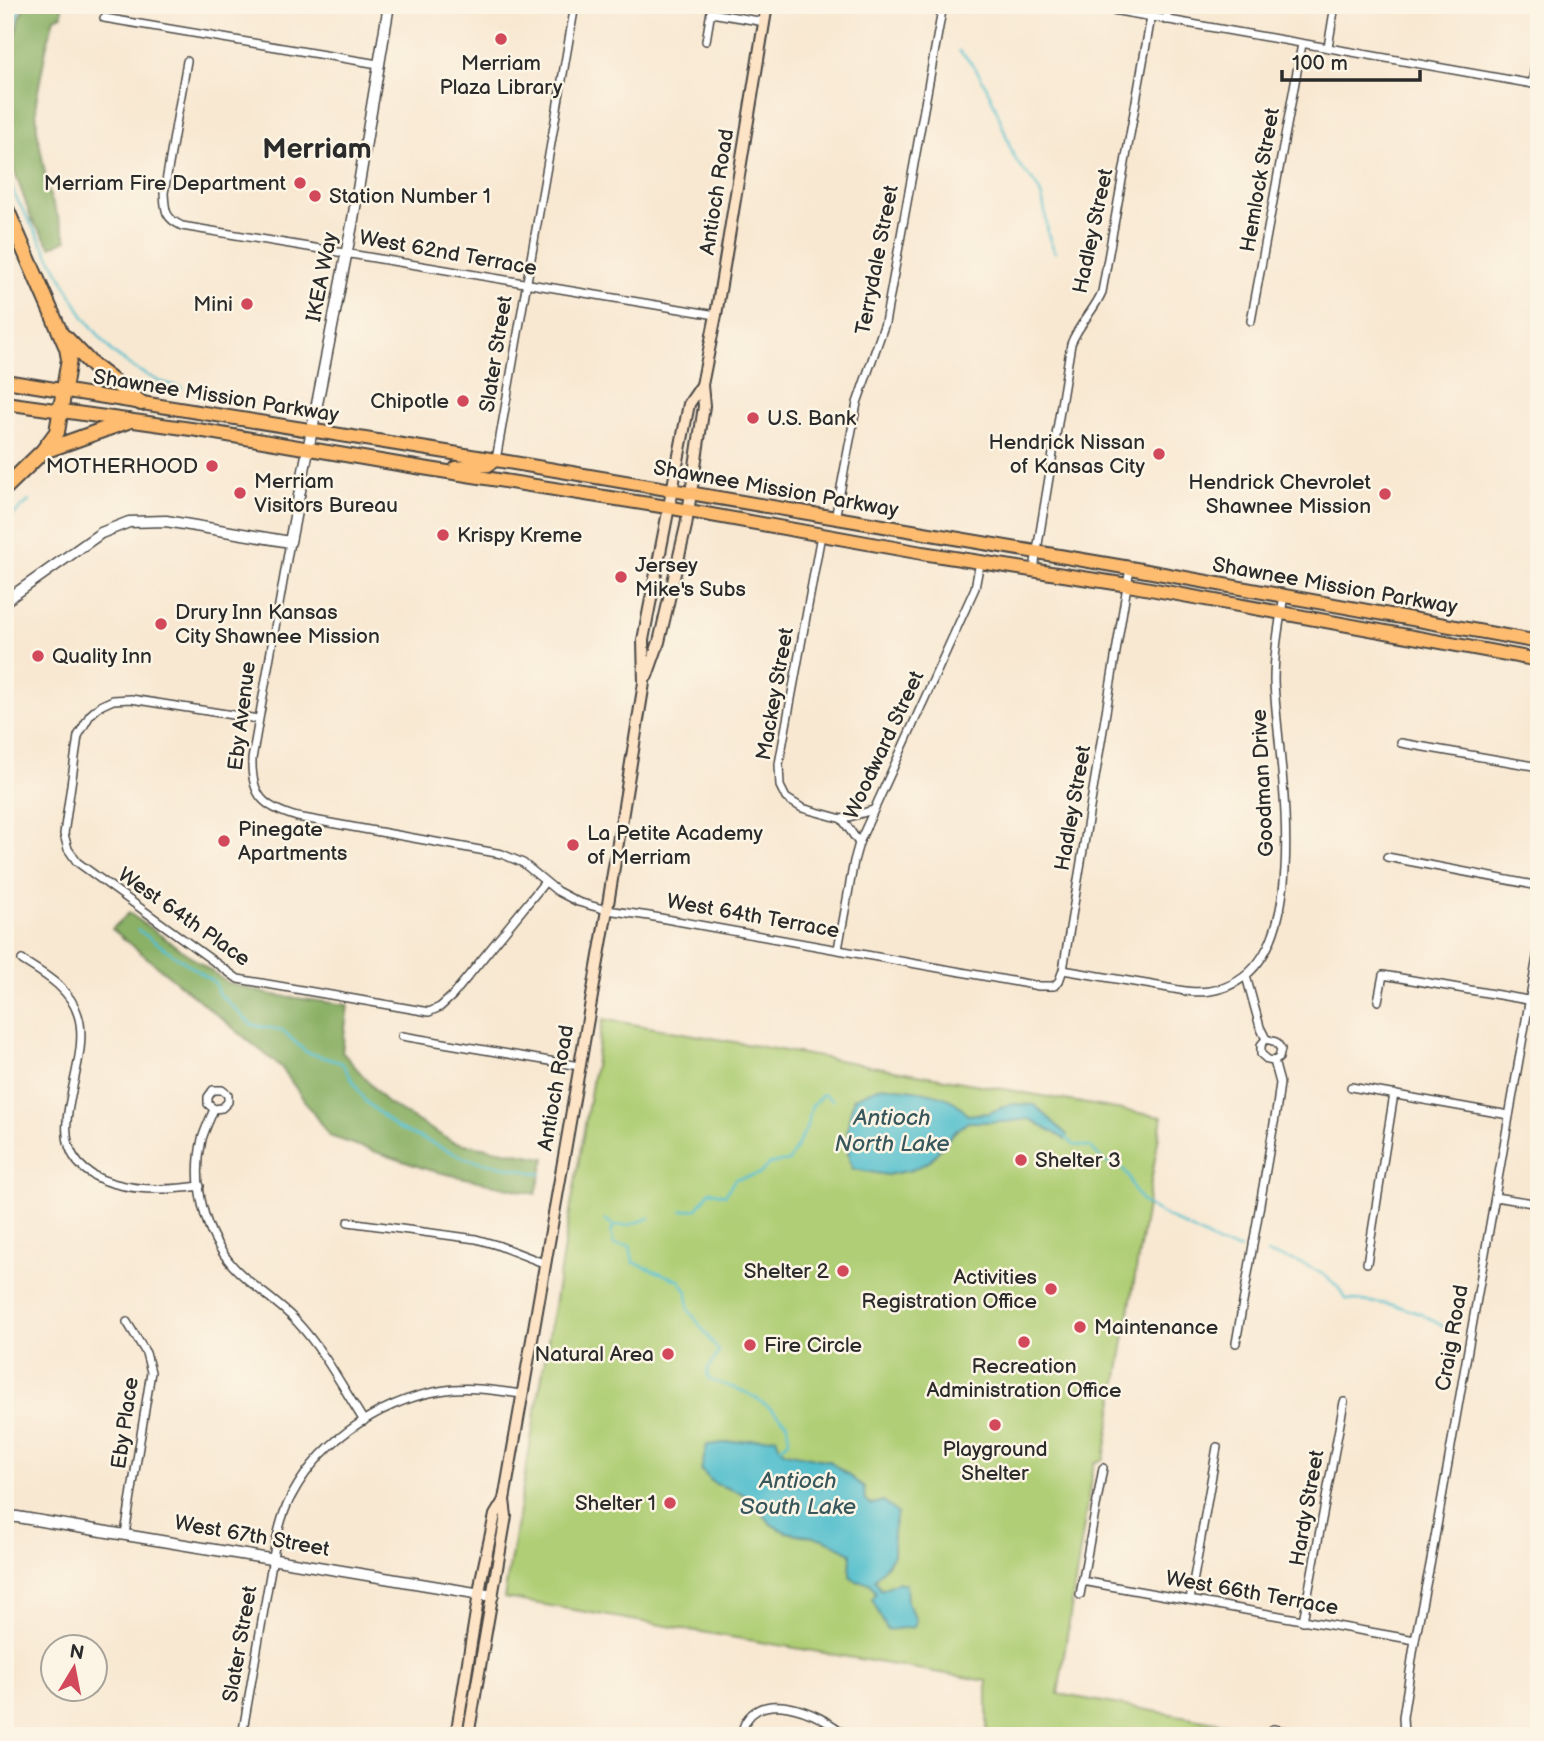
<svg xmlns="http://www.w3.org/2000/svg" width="1544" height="1741" font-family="'Balsamiq Sans',sans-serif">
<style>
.green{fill:#afce75;stroke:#6d7c50;stroke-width:2}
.forest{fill:#8bb166;stroke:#5b6e48;stroke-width:2}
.water{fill:#53bfcd;stroke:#3f757c;stroke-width:2}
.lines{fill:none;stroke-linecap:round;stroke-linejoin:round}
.stream{stroke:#53bfcd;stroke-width:2.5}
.minor-casing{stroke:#4a4744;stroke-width:10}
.tertiary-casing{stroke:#4a4744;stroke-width:13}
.secondary-casing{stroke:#4a4744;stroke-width:14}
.trunk-casing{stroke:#4a4744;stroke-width:16}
.motorway-casing{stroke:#4a4744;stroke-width:18}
.minor{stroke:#fff;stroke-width:7}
.tertiary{stroke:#fff;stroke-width:10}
.secondary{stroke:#fee4c6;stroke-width:10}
.trunk{stroke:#fdbc70;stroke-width:12}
.motorway{stroke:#fdbc70;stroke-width:14}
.poi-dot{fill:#d1495b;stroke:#fcf5e5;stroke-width:2.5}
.labels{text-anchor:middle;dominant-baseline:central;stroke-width:5;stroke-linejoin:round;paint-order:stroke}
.poi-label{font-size:21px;fill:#2b2b2b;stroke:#fcf5e5;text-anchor:start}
.street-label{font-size:21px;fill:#2b2b2b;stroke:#fcf5e5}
.water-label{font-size:23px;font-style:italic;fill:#37575c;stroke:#fcf5e5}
.district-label{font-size:28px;font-weight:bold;fill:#2b2b2b;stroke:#fcf5e5}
</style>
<rect width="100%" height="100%" fill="#fcf5e5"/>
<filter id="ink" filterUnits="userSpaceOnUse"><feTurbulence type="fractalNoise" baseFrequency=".0143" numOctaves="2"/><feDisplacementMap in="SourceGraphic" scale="14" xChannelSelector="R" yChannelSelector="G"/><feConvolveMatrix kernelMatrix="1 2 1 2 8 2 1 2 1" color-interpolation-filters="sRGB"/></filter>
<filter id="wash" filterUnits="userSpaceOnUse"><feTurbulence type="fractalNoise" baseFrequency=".00686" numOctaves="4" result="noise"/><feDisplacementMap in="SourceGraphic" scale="28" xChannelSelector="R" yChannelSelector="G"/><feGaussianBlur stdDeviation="1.57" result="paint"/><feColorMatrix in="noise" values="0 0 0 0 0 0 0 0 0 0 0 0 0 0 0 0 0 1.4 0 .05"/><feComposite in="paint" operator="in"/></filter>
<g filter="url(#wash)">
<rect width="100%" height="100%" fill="#f8e8d2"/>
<path class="green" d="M603,1019L1162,1117L1104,1459L1095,1462L1092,1472L1058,1694L1294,1736H991L987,1731V1681L504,1598Z"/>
<g class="forest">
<path d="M24,5H62V15L54,18L46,49L36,102L37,129L48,191L67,240L51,247L32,220L9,156L5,101L13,43Z"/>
<path d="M129,913L228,983L267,994L348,1005L342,1052L387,1103L453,1142L545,1158L536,1194L429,1170L329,1136L281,1067L112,929Z"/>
</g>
<g class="water">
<path d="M882,1086C908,1090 954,1090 967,1115L989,1113L1010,1104L1035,1105L1067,1135L1065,1139L1030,1119L1006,1122H968L952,1134L930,1161L912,1170L887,1175L853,1169C843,1149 848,1119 854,1098Z"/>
<path d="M776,1437L780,1448L786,1452L829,1461L864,1487L865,1500L871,1505L883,1501L897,1513L893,1532V1557L875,1579L881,1590L897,1582L906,1584L907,1602L916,1620L914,1627L887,1630L872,1599L876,1593L870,1583L856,1581L850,1576L851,1553L824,1539L786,1532L772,1525L752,1501L741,1493L713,1483L701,1470L707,1445Z"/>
</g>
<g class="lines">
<g class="stream">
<path d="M959,51C981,68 995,104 1004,130C1008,140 1010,150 1016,160C1023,172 1036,180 1041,195C1048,214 1044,233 1055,252"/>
<path d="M5,69L20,5"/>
<path d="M5,162L15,196L84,317L113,353L137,370L161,382L182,388"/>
<path d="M5,522L29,501"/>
<path d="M138,930L215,983L218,993L252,1025L282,1030L306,1052L342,1063L365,1101L396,1127L467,1159L541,1174"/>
<path d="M1066,1137L1074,1145L1090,1147L1105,1162L1121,1167L1129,1177L1133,1189L1143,1202L1153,1209L1221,1245L1240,1249"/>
<path d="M682,1211L697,1209L710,1191L725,1195L735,1179L760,1174L769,1164L789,1161L806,1129L812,1106L823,1094L833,1100"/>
<path d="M605,1219L614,1226L629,1225L650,1218"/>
<path d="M614,1226L611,1233L614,1245L630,1246L633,1262L680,1281L687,1292L689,1310L719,1352L707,1371L709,1379C721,1385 735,1387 747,1393C763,1401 776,1413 788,1424L789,1441L780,1448"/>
<path d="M1267,1254C1296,1259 1332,1272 1346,1299L1395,1305L1421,1314L1450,1330"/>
</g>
</g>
</g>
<g filter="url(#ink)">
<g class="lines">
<defs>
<g id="minor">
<path d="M1084,5L1539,85"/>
<path d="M711,13L765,22"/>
<path d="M104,18L378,64"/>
<path d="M1166,20L1169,5"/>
<path d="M706,41L712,5"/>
<path d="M1328,47L1335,5"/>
<path d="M187,61L164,193C165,211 165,218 182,226L716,315"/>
<path d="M1532,84L1539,44"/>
<path d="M1251,321L1302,44"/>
<path d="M496,460L575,5"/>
<path d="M835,519L857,403L885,323L943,5"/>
<path d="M821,535L779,764L780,786L786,798L802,808L842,819L859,843"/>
<path d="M290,542L252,759C251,796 263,807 297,817L502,854L523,863L557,891L578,902L607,910L649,916L1039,986H1054L1059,981L1063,970C1092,975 1122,980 1152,985C1171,988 1190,994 1210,991C1324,973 1276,758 1274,680C1274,652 1279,623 1284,596"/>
<path d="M1034,569L1071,344C1078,325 1094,311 1102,292L1151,17"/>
<path d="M258,719L131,699L113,700L100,706L90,715L78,736L64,834L68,849L77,862L238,979L429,1012L440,1007L452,996L545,882"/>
<path d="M1401,743L1539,767"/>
<path d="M842,819L873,810"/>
<path d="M1387,857L1539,886"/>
<path d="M838,949L854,861L859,843L975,588L980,562"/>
<path d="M22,960C44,974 70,988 78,1015C88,1045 69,1090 67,1121C60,1193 151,1193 200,1186"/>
<path d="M1063,970L1130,568"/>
<path d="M1246,976L1260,1027L1266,1039L1276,1042L1281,1049L1279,1058L1274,1061"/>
<path d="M1378,1001L1383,975L1528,1000"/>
<path d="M402,1036L579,1066"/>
<path d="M1266,1039L1261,1045V1054L1268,1060L1274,1061"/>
<path d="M1351,1087L1509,1115"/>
<path d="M214,1109L208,1104V1097L213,1090H222L228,1095V1102L222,1108L214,1109C210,1119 205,1129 202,1139C192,1183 203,1232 233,1266C252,1287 278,1301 297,1322C324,1351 343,1388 364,1421"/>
<path d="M1495,1197L1539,1204"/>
<path d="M348,1222L476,1239L497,1245L546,1264"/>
<path d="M1367,1263L1394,1094"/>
<path d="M1236,1343L1277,1106L1280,1083L1274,1061"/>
<path d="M125,1534L151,1372L146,1353L127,1322"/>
<path d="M1082,1581L1415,1640"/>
<path d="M1080,1595L1103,1468"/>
<path d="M1190,1600L1217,1447"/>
<path d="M1303,1621L1344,1402"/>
<path d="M1273,1729L1313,1736"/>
<path d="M242,1736L275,1546C279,1528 283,1511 292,1495C323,1437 388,1396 453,1389C476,1387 499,1391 522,1394"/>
<path d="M741,1736C750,1682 821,1712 846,1736"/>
<path d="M1404,1736L1403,1717L1415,1640L1431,1560L1539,946"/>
</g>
<g id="tertiary">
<path d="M5,601L101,533L129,522L166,521L290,542L352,225L389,5"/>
<path d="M5,1515L493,1596"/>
</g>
<g id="secondary">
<path d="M647,676L659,642L686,526L704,406L702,385L716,315L767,5"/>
<path d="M456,1736L482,1575L495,1515L504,1500"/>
<path d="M468,1736L506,1516L504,1500L607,910L644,683L643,640L689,404L702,385"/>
</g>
<g id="trunk">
<path d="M5,381L496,460L1130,568L1539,642"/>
<path d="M5,403L198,430L404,465L667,507L922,553L1128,585L1539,660"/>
<path d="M456,468L488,465L495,460"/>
</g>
<g id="motorway">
<path d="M5,206L67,348L69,359L57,432L43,451L5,488"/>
<path d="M66,338L93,366L141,403"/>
<path d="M44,451L128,421"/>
</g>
</defs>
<use href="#minor" class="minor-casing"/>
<use href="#tertiary" class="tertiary-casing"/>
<use href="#secondary" class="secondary-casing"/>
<use href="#trunk" class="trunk-casing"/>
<use href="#motorway" class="motorway-casing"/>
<use href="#minor" class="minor"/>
<use href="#tertiary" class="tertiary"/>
<use href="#secondary" class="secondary"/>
<use href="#trunk" class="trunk"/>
<use href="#motorway" class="motorway"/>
</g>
</g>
<g class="poi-dot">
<circle cx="501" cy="39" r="7"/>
<circle cx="300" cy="183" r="7"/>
<circle cx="315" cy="196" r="7"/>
<circle cx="247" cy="304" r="7"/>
<circle cx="463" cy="401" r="7"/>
<circle cx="753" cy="418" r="7"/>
<circle cx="1159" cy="454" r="7"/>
<circle cx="212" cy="466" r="7"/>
<circle cx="240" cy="493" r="7"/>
<circle cx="1385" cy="494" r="7"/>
<circle cx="443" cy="535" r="7"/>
<circle cx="621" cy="577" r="7"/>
<circle cx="161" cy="624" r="7"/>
<circle cx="38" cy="656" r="7"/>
<circle cx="224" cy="841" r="7"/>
<circle cx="573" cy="845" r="7"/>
<circle cx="1021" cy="1160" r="7"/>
<circle cx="843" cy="1271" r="7"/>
<circle cx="1051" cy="1289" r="7"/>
<circle cx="1080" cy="1327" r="7"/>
<circle cx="1024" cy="1342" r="7"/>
<circle cx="750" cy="1345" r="7"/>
<circle cx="668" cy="1354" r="7"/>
<circle cx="995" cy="1425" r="7"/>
<circle cx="670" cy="1503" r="7"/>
</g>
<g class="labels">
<g class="poi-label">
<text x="501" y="63" text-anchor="middle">Merriam<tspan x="501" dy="24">Plaza Library</tspan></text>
<text x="286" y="183" text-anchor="end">Merriam Fire Department</text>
<text x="329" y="196">Station Number 1</text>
<text x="233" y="304" text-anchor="end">Mini</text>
<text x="449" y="401" text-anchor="end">Chipotle</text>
<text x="767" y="418">U.S. Bank</text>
<text x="1145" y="442" text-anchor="end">Hendrick Nissan<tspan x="1145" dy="24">of Kansas City</tspan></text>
<text x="198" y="466" text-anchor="end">MOTHERHOOD</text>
<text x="254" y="481">Merriam<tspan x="254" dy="24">Visitors Bureau</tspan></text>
<text x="1371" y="482" text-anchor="end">Hendrick Chevrolet<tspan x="1371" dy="24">Shawnee Mission</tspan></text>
<text x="457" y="535">Krispy Kreme</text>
<text x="635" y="565">Jersey<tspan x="635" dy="24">Mike's Subs</tspan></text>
<text x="175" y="612">Drury Inn Kansas<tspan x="175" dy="24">City Shawnee Mission</tspan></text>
<text x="52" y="656">Quality Inn</text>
<text x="238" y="829">Pinegate<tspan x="238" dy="24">Apartments</tspan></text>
<text x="587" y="833">La Petite Academy<tspan x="587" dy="24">of Merriam</tspan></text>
<text x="1035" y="1160">Shelter 3</text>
<text x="829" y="1271" text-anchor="end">Shelter 2</text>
<text x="1037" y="1277" text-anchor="end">Activities<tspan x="1037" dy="24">Registration Office</tspan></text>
<text x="1094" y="1327">Maintenance</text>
<text x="764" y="1345">Fire Circle</text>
<text x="654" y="1354" text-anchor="end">Natural Area</text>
<text x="1024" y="1366" text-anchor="middle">Recreation<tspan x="1024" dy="24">Administration Office</tspan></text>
<text x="995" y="1449" text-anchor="middle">Playground<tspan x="995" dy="24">Shelter</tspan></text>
<text x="656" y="1503" text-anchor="end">Shelter 1</text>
</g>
<g class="street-label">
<text transform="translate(1260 180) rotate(-80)">Hemlock Street</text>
<text transform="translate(717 192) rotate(-81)">Antioch Road</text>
<text transform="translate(1093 231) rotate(-78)">Hadley Street</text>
<text transform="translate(448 253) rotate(10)">West 62nd Terrace</text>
<text transform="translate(877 260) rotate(-79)">Terrydale Street</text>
<text transform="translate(322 277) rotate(-79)">IKEA Way</text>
<text transform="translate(496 354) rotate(-81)">Slater Street</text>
<text transform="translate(216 396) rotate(9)">Shawnee Mission Parkway</text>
<text transform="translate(776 489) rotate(10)">Shawnee Mission Parkway</text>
<text transform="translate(1335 586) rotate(10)">Shawnee Mission Parkway</text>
<text transform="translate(775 694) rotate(-80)">Mackey Street</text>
<text transform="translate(242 716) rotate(-83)">Eby Avenue</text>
<text transform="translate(884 745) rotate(-65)">Woodward Street</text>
<text transform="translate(1263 783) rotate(-93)">Goodman Drive</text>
<text transform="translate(1073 808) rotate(-80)">Hadley Street</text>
<text transform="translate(753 916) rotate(10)">West 64th Terrace</text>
<text transform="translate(184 917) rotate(35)">West 64th Place</text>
<text transform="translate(556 1088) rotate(-80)">Antioch Road</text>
<text transform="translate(1452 1338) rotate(-80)">Craig Road</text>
<text transform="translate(125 1423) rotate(-82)">Eby Place</text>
<text transform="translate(1307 1508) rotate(-80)">Hardy Street</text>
<text transform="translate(252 1536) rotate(10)">West 67th Street</text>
<text transform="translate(1252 1593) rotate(10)">West 66th Terrace</text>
<text transform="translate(240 1644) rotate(-80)">Slater Street</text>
</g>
<g class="water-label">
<text x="892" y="1118">Antioch<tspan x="892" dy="26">North Lake</tspan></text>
<text x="798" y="1481">Antioch<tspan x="798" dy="26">South Lake</tspan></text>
</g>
<g class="district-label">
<text x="317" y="149">Merriam</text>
</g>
</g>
<rect width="1544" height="1741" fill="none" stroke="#fcf5e5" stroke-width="28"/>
<g transform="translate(74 1668) rotate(10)"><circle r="33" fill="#fcf5e5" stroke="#a8a49b" stroke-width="2"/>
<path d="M0-5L12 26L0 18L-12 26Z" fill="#d1495b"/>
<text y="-10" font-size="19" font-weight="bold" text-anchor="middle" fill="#2b2b2b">N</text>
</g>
<path d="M1282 70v10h138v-10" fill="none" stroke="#2b2b2b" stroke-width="3.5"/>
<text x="1292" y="70" font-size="21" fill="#2b2b2b" stroke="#fcf5e5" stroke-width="5" paint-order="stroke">100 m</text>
</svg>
